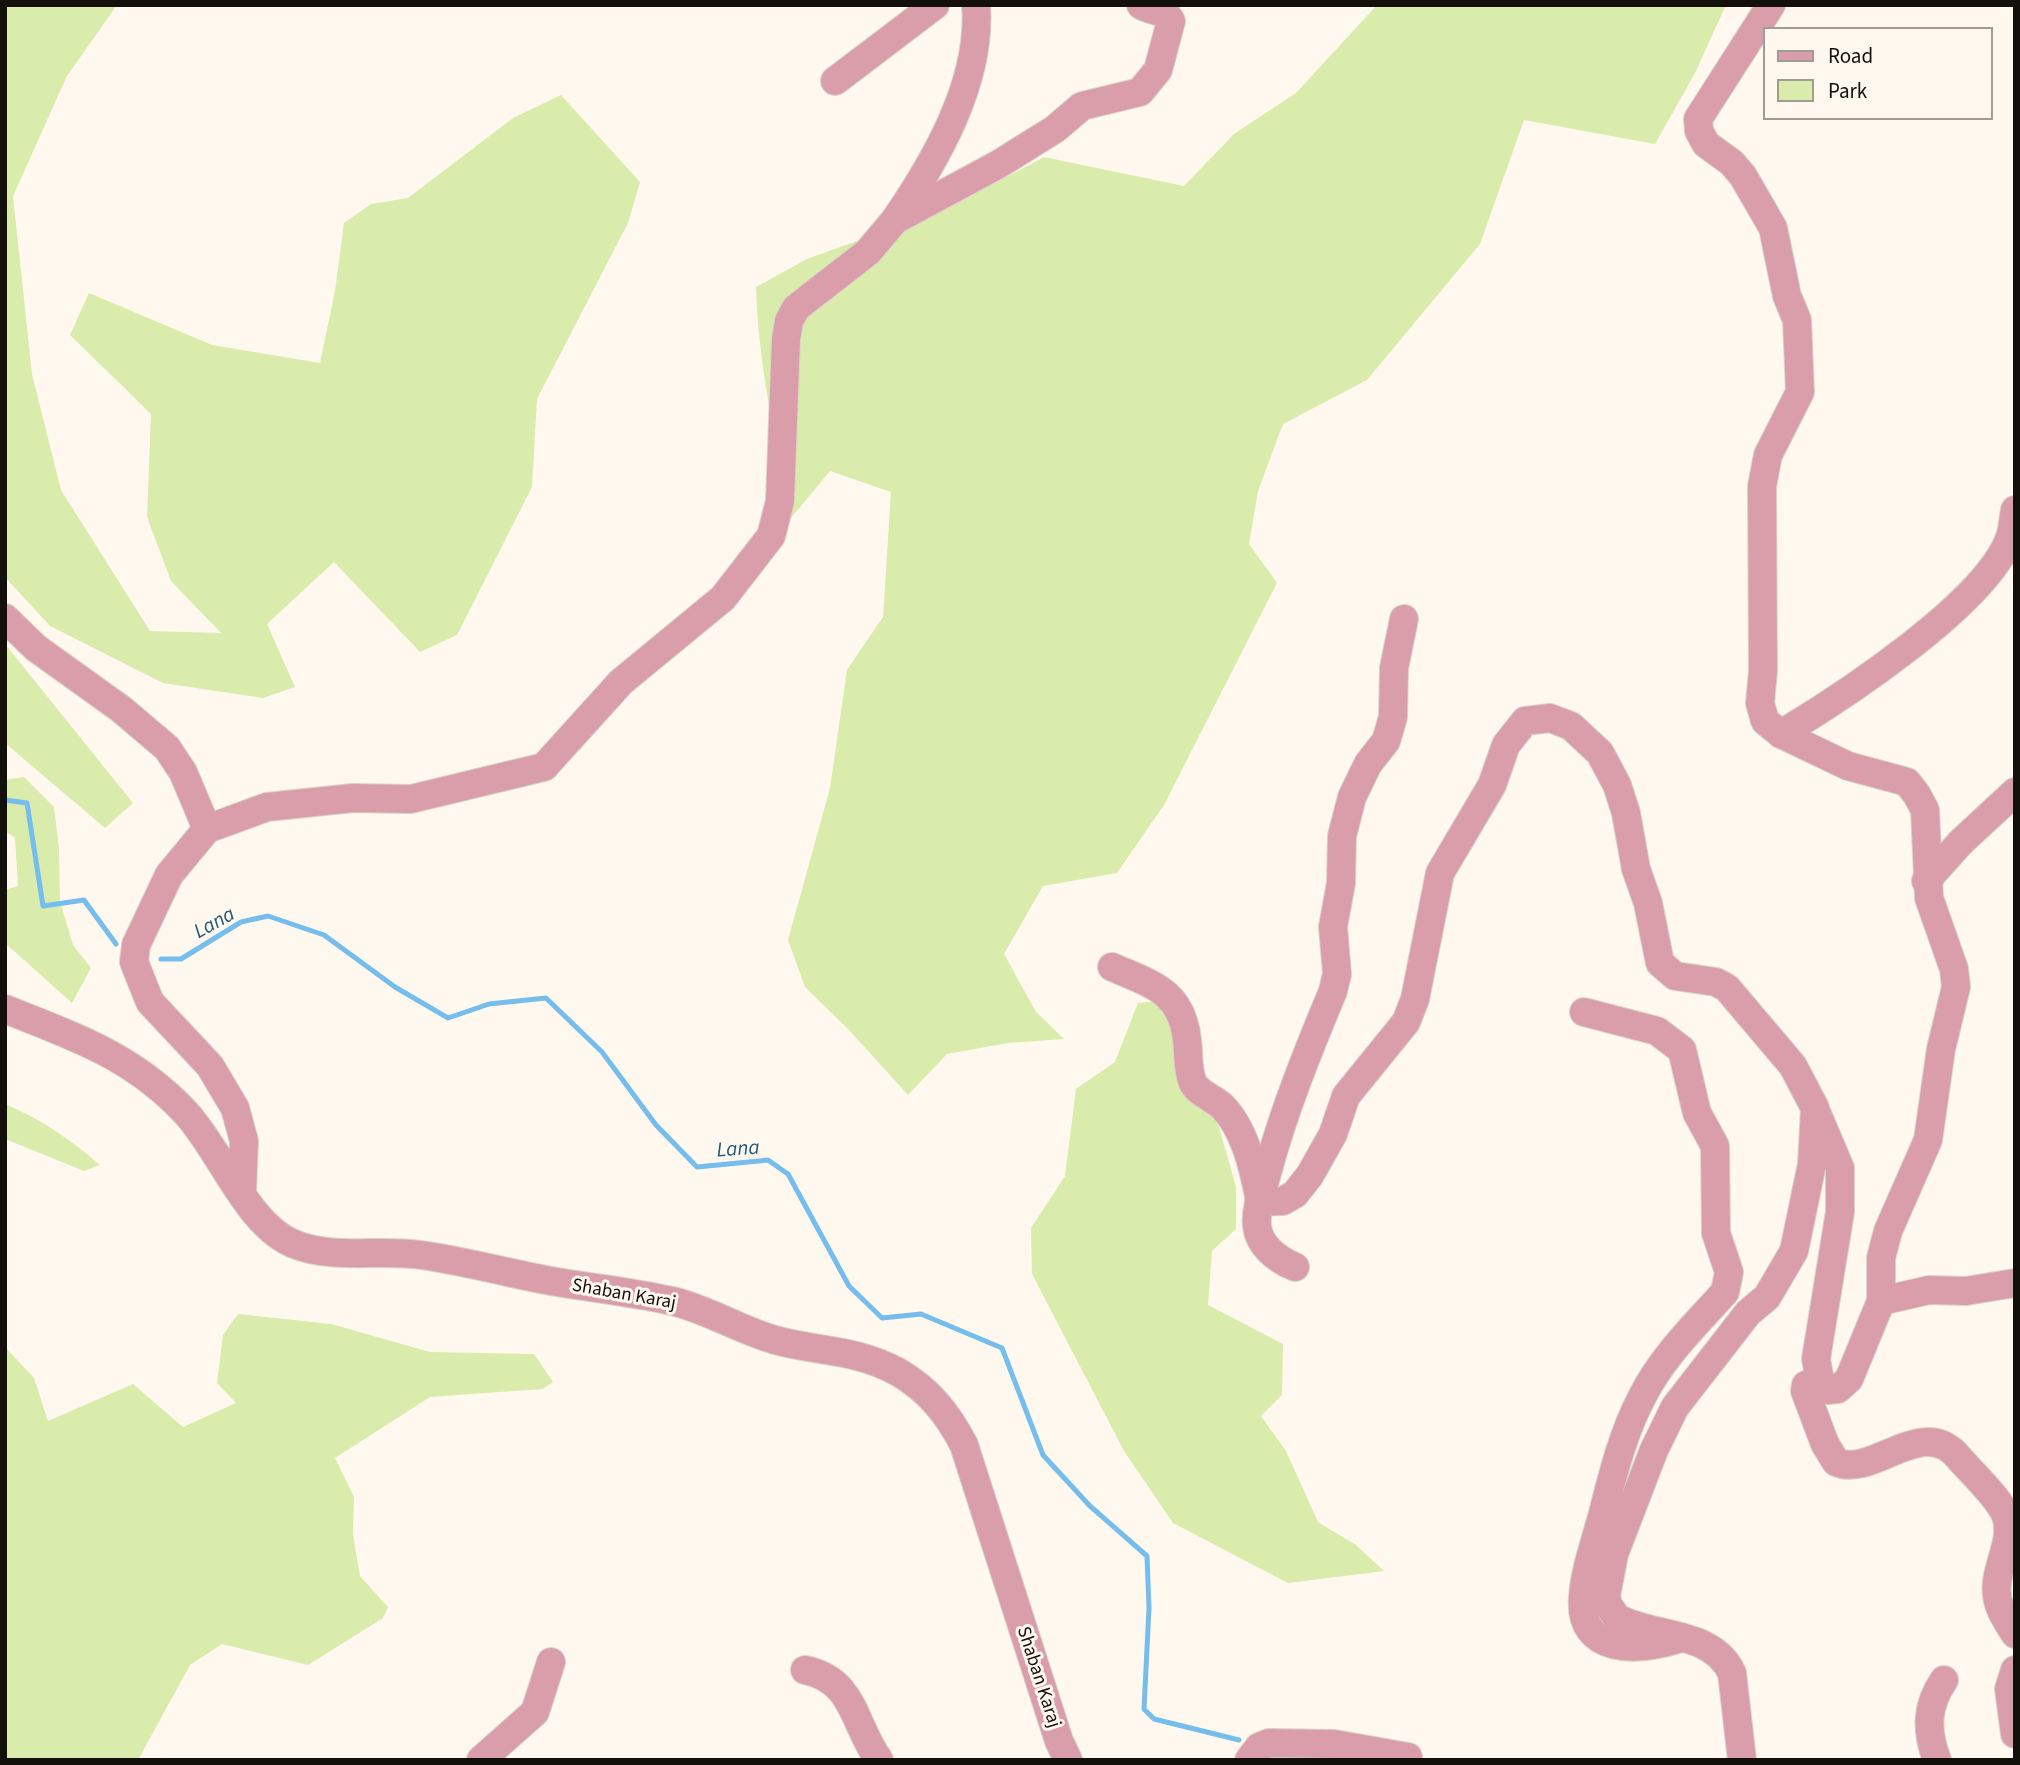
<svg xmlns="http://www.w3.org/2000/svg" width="2020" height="1765" font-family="'Source Sans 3',sans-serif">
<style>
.green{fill:#daecab}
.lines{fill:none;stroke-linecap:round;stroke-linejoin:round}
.stream{stroke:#74bded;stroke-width:5}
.minor-casing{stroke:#d9d3cb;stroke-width:30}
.minor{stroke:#da9eaa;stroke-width:28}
.labels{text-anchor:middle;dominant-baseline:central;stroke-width:6;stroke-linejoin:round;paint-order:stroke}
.street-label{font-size:19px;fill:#13100b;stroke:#fff8ef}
.water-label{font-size:21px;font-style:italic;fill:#225879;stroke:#fff8ef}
</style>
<rect width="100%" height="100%" fill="#fff8ef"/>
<g class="green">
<path d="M5,5H117L67,76L13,196L32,374L61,490L150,631L221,633L171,581L147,517L151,414L70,335L89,293L212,345L320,363L335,291L344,223L371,204L408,198L513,118L561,95L640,182L628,223L537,399L532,487L457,635L420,652L334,562L267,624L295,687L263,698L163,683L50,626L5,577Z"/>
<path d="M1377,5H1726L1695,73L1655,144L1524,120L1480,244L1367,380L1283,424L1258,491L1249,544L1277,583L1164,805L1117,873L1043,886L1004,954L1036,1012L1064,1039L1008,1043L947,1054L908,1095L849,1030L805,987L788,940L830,788L847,670L883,617L891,492L830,471L791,518C776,442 758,365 756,287L807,259L950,207L1044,157L1184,186L1234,134L1296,93Z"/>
<path d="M5,644L133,803L105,828L5,743Z"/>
<path d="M24,777L54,807L59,848L60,901L73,945L91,968L72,1003L5,943V890L18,886L15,838L5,831V780Z"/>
<path d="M1160,1001L1217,1120L1236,1187V1229L1212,1251L1208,1305L1283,1344L1282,1395L1261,1416L1286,1451L1318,1522L1356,1545L1384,1571L1288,1583L1173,1523L1124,1451L1032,1274L1031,1228L1065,1176L1076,1089L1115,1062L1138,1003Z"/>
<path d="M5,1104C41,1119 71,1140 100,1165L84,1171L5,1139Z"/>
<path d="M238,1314L331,1324L430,1352L534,1354L553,1382L543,1389L430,1397L335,1458L354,1497L353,1535L360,1576L388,1607L383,1618L308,1665L222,1644L190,1665L138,1760H5V1347L34,1378L48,1421L133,1384L183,1427L236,1403L217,1383L223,1335Z"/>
</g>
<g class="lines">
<g class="stream">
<path d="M5,800L27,803L43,906L84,900L116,944"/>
<path d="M161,959H181L241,922L268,916L324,935L395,987L448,1018L489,1004L546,998L602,1052L656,1125L697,1167L768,1160L788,1174L849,1286L882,1318L921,1314L1002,1348L1043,1455L1090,1506L1147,1556L1149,1608L1144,1709L1154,1719L1239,1740"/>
<path d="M1300,1756L1315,1760"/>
</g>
<defs>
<g id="minor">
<path d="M1771,5L1698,119L1699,131L1706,144L1732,163L1743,176L1773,228L1787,296L1797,320L1800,392L1768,455L1762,486L1763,671L1760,703L1765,721L1781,734L1848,766L1907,782L1917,795L1925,810L1929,898L1954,969L1956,987L1941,1049L1928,1140L1888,1231L1881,1258V1301L1849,1379L1838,1389L1828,1390L1821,1386L1816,1359L1840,1212V1168L1817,1114"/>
<path d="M835,81L935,5"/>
<path d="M895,220C936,160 982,81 976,5"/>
<path d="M5,618L36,648L121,709L167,748L183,772L207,829"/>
<path d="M1781,734C1841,698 1987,603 2010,537C2013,529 2013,519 2015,510"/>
<path d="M1926,881L1961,842L2015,792"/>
<path d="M1112,967C1151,984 1182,991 1187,1040C1189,1055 1187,1069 1193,1083C1199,1094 1213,1098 1222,1106C1244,1128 1253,1166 1259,1196"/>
<path d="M5,1009C75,1037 133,1056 186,1113C221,1151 247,1225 294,1244C333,1260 380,1249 421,1255C465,1261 507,1273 551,1281C591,1288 632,1292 672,1301C707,1309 740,1330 775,1340C819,1352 856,1349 898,1372C929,1390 948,1414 964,1445L1059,1741L1068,1760"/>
<path d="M1584,1012L1657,1031L1682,1050L1697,1113L1715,1146L1716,1233L1729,1272L1725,1292C1695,1325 1662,1357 1642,1397C1623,1433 1613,1474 1603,1513C1596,1540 1585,1569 1583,1597C1578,1656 1640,1651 1678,1639"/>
<path d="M242,1191L244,1141L235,1108L210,1066L150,1002L134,962L136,945L169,875L207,829L267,807L353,798L411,799L544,767L621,682L723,598L771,536L780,501L786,339L789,321L796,308L868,252L895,220L999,164L1055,129L1082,106L1140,92L1158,70L1171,21C1166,10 1150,11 1141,5"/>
<path d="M1260,1202L1283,1201L1295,1194L1310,1175L1333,1134L1346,1096L1406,1022L1415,999L1440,873L1492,785L1506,745L1525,721L1550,718L1571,726L1600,753L1617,785L1626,813L1636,869L1648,903L1660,963L1675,976L1716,982L1727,988L1793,1066L1815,1108L1812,1164L1794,1251L1767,1297L1748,1313L1675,1407L1654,1450L1614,1554L1606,1596L1608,1605L1617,1618C1654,1638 1712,1630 1732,1673L1742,1760"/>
<path d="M1295,1267C1278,1260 1259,1246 1257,1226C1255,1209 1263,1189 1267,1173C1284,1110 1308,1051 1333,991L1337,974L1333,927L1341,883L1342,836L1352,797L1368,764L1386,741L1393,717L1394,668L1404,619"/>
<path d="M1881,1301L1929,1290L1966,1291L2015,1283"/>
<path d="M1819,1380L1806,1385L1805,1391L1825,1444L1836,1462C1873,1479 1923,1413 1959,1458C1972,1473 2000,1499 2006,1516C2015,1541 1993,1570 1997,1595C1998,1609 2008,1622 2015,1634"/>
<path d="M805,1670C855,1680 853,1724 879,1760"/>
<path d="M2015,1670L2009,1689L2015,1734"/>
<path d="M481,1760L535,1712L551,1662"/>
<path d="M1249,1760L1259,1747L1269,1743L1334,1744L1408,1757"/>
<path d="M1937,1760C1926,1731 1926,1706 1944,1680"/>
</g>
</defs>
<use href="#minor" class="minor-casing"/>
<use href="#minor" class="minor"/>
</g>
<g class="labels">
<g class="street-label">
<text transform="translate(624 1294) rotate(10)">Shaban Karaj</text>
<text transform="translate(1039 1677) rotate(72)">Shaban Karaj</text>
</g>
<g class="water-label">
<text transform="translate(214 922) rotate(-29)">Lana</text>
<text transform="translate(738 1148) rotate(-4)">Lana</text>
</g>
</g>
<rect width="2020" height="1765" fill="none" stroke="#13100b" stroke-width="14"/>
<rect x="1764" y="28" width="228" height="91" fill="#fff8ef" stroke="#a19b94" stroke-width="2"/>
<rect x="1778" y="51" width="35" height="10" fill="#da9eaa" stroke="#a19b94" stroke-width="2"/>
<text x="1828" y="63" font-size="21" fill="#13100b">Road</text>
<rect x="1778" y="80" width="35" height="21" fill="#daecab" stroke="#a19b94" stroke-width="2"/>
<text x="1828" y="98" font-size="21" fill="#13100b">Park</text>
</svg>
